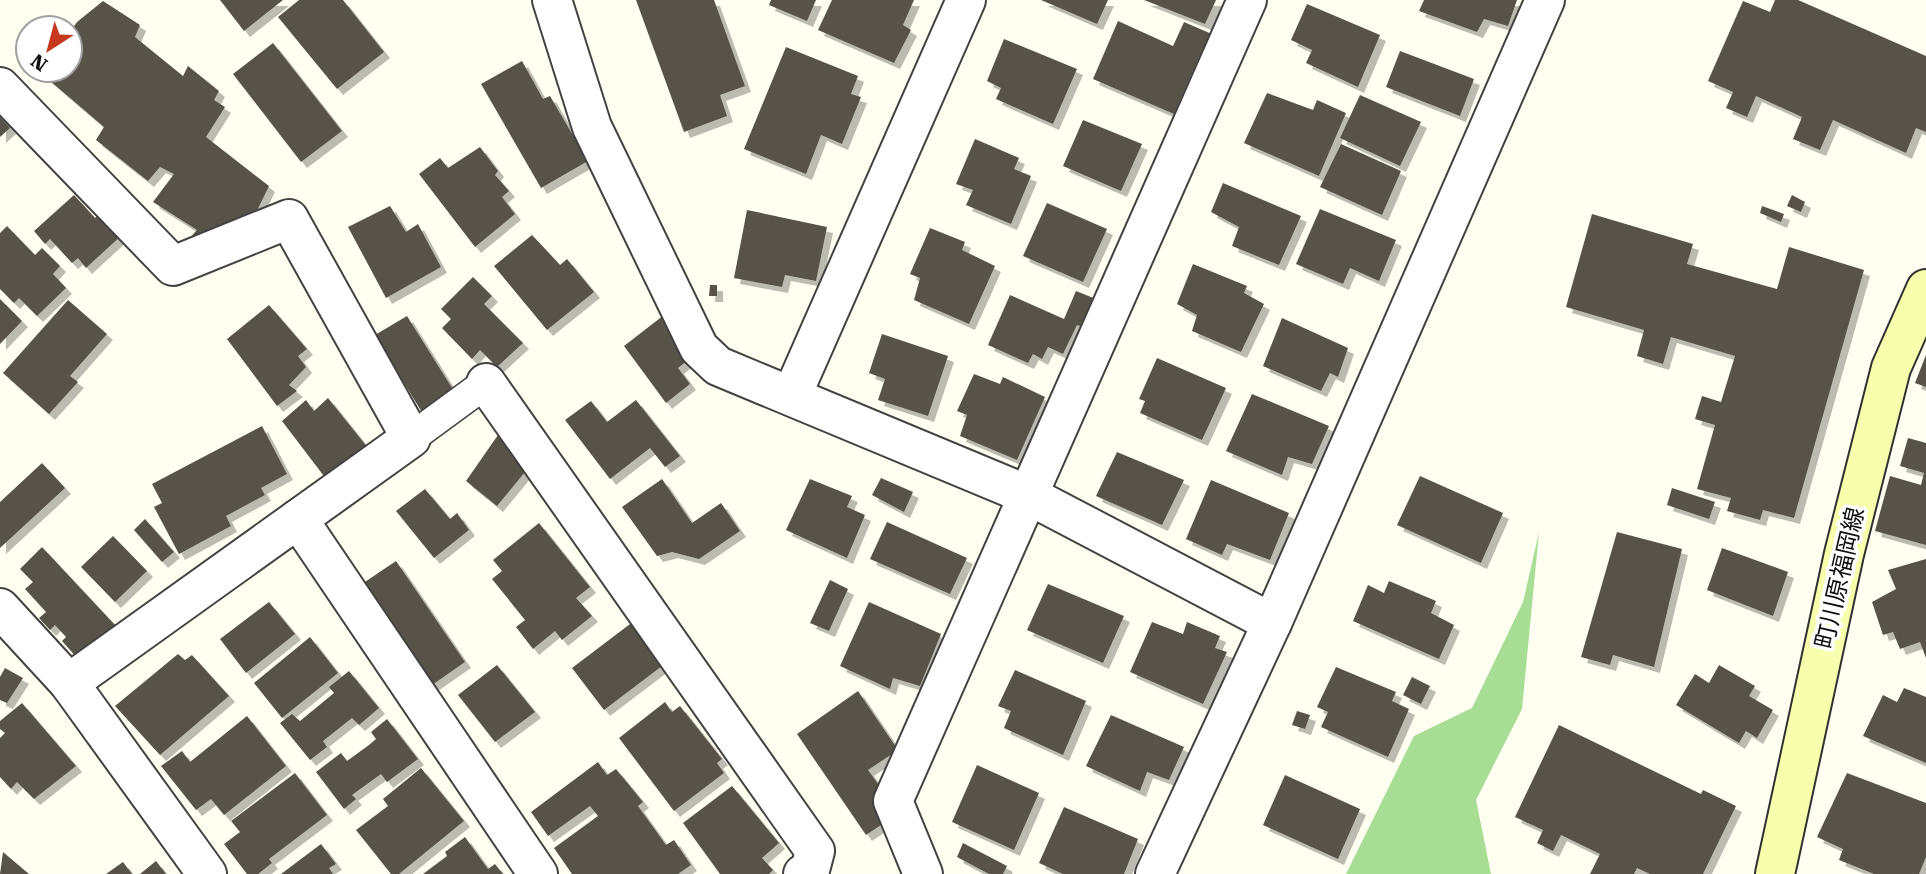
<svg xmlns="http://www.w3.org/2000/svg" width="1926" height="874" font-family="'Roboto Serif','Noto Sans JP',serif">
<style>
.forest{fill:#a8dd96}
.building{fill:#58524a;filter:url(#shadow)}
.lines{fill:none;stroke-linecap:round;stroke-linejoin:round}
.service-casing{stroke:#424242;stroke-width:33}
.minor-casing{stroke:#424242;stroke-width:42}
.secondary-casing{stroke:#313131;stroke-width:42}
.service{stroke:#fff;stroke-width:30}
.minor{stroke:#fff;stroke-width:38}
.secondary{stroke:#f8ffac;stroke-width:38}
.labels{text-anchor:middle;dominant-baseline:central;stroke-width:7;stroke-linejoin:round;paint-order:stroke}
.street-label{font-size:24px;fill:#0f0f0f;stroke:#fff}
</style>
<defs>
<filter id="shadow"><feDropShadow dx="6" dy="6" stdDeviation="0" flood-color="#0004"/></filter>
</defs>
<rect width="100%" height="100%" fill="#fffff1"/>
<path class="forest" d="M1539,532L1522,709L1476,800L1491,874H1346L1414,736L1472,708L1523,602Z"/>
<g class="building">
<path d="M220,0H283L244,31Z"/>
<path d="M299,0H343L384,52L337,89L278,17Z"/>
<path d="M636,0H714L745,86L720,95L727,116L684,132Z"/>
<path d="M771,0H816L807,21L769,5Z"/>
<path d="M832,0H914L903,25L911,30L894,63L818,30Z"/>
<path d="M1041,0H1108L1097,24Z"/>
<path d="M1144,0H1216L1205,24Z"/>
<path d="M1424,0H1517L1508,26L1484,19L1477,32L1419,11Z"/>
<path d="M1775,0H1798L1926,56V132L1916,128L1906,153L1833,120L1820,150L1793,139L1802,117L1756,96L1747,117L1726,108L1733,92L1708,81L1743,1L1770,12Z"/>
<path d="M103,1L140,25L135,37L183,76L188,66L219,91L214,100L225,107L206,137L269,186L250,225L187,241L197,230L153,202L174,174L160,167L148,181L96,140L104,127L42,74L44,70H70V32L77,22Z"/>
<path d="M1307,4L1380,35L1358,87L1306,63L1312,50L1291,40Z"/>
<path d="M1118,21L1173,46L1184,22L1221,38L1210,61L1199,57L1174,114L1093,79Z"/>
<path d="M1004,39L1077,69L1053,124L996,99L1001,88L987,81Z"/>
<path d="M273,43L342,131L301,162L233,74Z"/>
<path d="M786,47L858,76L851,94L861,97L842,144L821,135L806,174L744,149Z"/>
<path d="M1400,51L1474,79L1460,116L1386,87Z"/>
<path d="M522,61L543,99L550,96L588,161L541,188L481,84Z"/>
<path d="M1267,93L1313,110L1317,100L1346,113L1319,176L1244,143Z"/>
<path d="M1360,95L1421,122L1400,166L1340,138Z"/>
<path d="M0,117L10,128L0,137Z"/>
<path d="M1083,120L1142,144L1121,191L1063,166Z"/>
<path d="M975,139L1019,158L1014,169L1031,176L1011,224L966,205L973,190L956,184Z"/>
<path d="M1341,144L1401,171L1382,215L1320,187Z"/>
<path d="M480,147L498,171L495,175L509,191L502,197L515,214L475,247L419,174L440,158L448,168Z"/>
<path d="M1223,183L1301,216L1279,265L1232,246L1239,227L1211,212Z"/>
<path d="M74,195L95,218L103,211L123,234L86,268L78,258L72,263L50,239L45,244L34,231Z"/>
<path d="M1792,195L1805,202L1801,212L1787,206Z"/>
<path d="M1047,203L1107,229L1083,282L1023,256Z"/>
<path d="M390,206L406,232L418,224L441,267L386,298L348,227Z"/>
<path d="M1762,206L1784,214L1781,222L1760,213Z"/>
<path d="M1320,209L1396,240L1379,281L1350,268L1343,284L1296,264Z"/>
<path d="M747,210L827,227L816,281L785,275L782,287L734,278Z"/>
<path d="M1592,214L1693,244L1687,264L1777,289L1789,247L1864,270L1794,518L1763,510L1760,520L1727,511L1731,498L1697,489L1715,425L1695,419L1702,396L1721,402L1735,356L1671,337L1663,364L1637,356L1644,330L1566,307Z"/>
<path d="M7,226L35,255L42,248L60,266L53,274L66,288L37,316L19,298L14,303L0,289V233Z"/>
<path d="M930,228L965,242L962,250L995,266L969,324L914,300L920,278L910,274Z"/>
<path d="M532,235L560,265L567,259L594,292L547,330L494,266Z"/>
<path d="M1193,264L1247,286L1244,293L1264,304L1241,352L1192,331L1197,315L1177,304Z"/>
<path d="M473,277L492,296L484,304L523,343L497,367L480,350L472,359L442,328L451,319L441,309Z"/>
<path d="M710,285H717V296H709Z"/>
<path d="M1076,291L1111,305L1099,333L1077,325L1063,354L1048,347L1042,359L1033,354L1028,363L988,345L1010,295L1064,319Z"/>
<path d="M0,299L22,321L0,344Z"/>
<path d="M68,300L107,334L70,376L78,382L49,414L3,373Z"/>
<path d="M269,305L307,349L298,356L306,367L289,385L297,391L277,406L227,339Z"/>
<path d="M664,315L680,336L674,341L688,360L678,368L690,384L666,403L624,346Z"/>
<path d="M407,316L459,399L426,419L375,335Z"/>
<path d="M1282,318L1348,348L1338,377L1330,373L1321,391L1263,366Z"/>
<path d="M882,334L948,356L928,416L878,400L885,379L869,373Z"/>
<path d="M1926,355V387L1915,383Z"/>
<path d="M1157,358L1226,388L1202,440L1140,413L1145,401L1139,399Z"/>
<path d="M974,374L1000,384L1003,377L1045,397L1017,460L960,436L967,415L957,411Z"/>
<path d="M1252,394L1329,426L1312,464L1288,457L1282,475L1226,451Z"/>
<path d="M328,398L368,448L333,488L282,421L306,400L314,411Z"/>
<path d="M636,400L680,456L665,467L650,448L610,479L565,420L591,401L607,422Z"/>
<path d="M262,426L287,474L261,488L265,495L226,516L231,526L179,554L154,507L162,503L152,484Z"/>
<path d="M498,435L534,461L497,506L466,481Z"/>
<path d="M1908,438L1926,443V545L1875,531L1890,476L1921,485L1924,473L1900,466Z"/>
<path d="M1117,452L1184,480L1162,525L1096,496Z"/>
<path d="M42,463L65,488L0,548V502Z"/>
<path d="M1420,476L1503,513L1481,563L1397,525Z"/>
<path d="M881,478L913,492L904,512L872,495Z"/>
<path d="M662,479L692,523L721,503L740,531L699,559L672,552L657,556L622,507Z"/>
<path d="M810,479L852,496L847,507L865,515L847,558L786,530Z"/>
<path d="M1211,480L1289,513L1270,560L1227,544L1222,555L1186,539Z"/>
<path d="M1672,488L1715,502L1709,519L1667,505Z"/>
<path d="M425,489L450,519L457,513L469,530L434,558L396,511Z"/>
<path d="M145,519L174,552L162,562L134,530Z"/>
<path d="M887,522L967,558L950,594L870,559Z"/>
<path d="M539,523L590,587L576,598L592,616L562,640L555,631L533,649L516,627L525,620L492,579L502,571L493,560Z"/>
<path d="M1617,532L1682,549L1654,667L1613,655L1610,665L1581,657Z"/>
<path d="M113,536L147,571L115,602L81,567Z"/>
<path d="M42,547L115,625L78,659L62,641L66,637L55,625L50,630L39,618L46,612L25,589L33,582L20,569Z"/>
<path d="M1722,548L1788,572L1773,616L1707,590Z"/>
<path d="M1926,559V658L1920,642L1900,649L1893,632L1883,635L1872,602L1896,589L1888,570Z"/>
<path d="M396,561L465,662L422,692L353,590Z"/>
<path d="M830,580L848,589L829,631L810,623Z"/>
<path d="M1389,581L1436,601L1431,613L1454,625L1439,659L1353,621L1368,585L1384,593Z"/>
<path d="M1048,584L1124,616L1103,663L1027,630Z"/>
<path d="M269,602L295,634L246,673L220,639Z"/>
<path d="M869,602L941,634L920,686L893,678L890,689L840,666Z"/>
<path d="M638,618L662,645L651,653L662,666L604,710L572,668Z"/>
<path d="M1152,622L1183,634L1187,622L1220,636L1215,648L1227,652L1203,704L1130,672Z"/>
<path d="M310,637L338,673L282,718L254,683Z"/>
<path d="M178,654L185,660L192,655L229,696L160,755L115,706Z"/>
<path d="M497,665L535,712L495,742L458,695Z"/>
<path d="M1719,665L1755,686L1749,696L1773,710L1757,738L1746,731L1739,743L1676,705L1695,674L1709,683Z"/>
<path d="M1336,667L1396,692L1392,701L1409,709L1388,757L1321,727L1328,712L1317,707Z"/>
<path d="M5,668L23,678L7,703L0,700V677Z"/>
<path d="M1015,670L1086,701L1063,755L1004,728L1011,711L998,706Z"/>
<path d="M349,671L379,708L359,725L352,718L323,741L327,747L310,760L280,723L292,714L300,721L334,693L329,687Z"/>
<path d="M1412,677L1430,686L1421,704L1403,695Z"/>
<path d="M1904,688L1926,697V763L1863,736L1883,695L1897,702Z"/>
<path d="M858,691L898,750L868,770L886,795L890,819L866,835L797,734Z"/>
<path d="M665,702L672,712L680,706L722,759L717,763L724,773L674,811L619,738Z"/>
<path d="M22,703L76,766L34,799L17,782L11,789L0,777V738L5,733L0,729V721Z"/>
<path d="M1297,711L1310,715L1305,729L1292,725Z"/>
<path d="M1111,715L1184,747L1169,780L1147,772L1140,791L1086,766Z"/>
<path d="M247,716L286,766L224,815L211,799L196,810L161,766L182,751L190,762Z"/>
<path d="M387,719L418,759L387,782L381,774L352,795L356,799L344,809L316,772L341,753L347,761L369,745L376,739L371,732Z"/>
<path d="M1559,725L1701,794L1703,790L1736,806L1703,874H1650L1637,868L1634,874H1590L1600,854L1561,835L1553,851L1537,843L1543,830L1515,817Z"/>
<path d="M598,762L607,775L616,769L643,802L638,806L666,845L674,840L691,865L678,874H572L554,848L598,816L590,806L548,836L531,812Z"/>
<path d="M977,765L1039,793L1014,850L952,822Z"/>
<path d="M421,768L464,821L399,874H391L356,830L388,806L383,799Z"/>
<path d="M295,773L327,815L269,859L272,863L258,874H247L224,844L240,832L231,821Z"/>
<path d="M1847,773L1926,803V857L1919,874H1874L1839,860L1843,849L1817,837Z"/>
<path d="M1285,775L1360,809L1338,859L1263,825Z"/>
<path d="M732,786L779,843L762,858L773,870L769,874H720L683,823Z"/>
<path d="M1064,807L1138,839L1124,874H1063L1039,863Z"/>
<path d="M465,837L488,869L495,864L503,874H423L447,856L445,852Z"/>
<path d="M963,843L1007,866L1003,874H989L957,857Z"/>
<path d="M321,844L336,864L329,868L333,874H281Z"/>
<path d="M3,852L29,874H0Z"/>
<path d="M156,861L166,874H140Z"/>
<path d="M123,862L132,874H106Z"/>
</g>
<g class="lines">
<defs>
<path id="service" d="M411,438L486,383"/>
<g id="minor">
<path d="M552,0L592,127L699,348L718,366L1028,495L1272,623"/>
<path d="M0,87L173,266L289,219L411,438L69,683"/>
<path d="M486,383L815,851L810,870L803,874"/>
<path d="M792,395L966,0"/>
<path d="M298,519L538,874"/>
<path d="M0,608L69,683L207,874"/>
<path d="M923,874L893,801L1247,0"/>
<path d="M1155,874L1272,623L1545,0"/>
</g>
<path id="secondary" d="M1775,874L1844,554L1891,368L1926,289"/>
</defs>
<use href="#service" class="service-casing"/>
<use href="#minor" class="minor-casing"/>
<use href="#secondary" class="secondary-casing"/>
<use href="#service" class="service"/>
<use href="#minor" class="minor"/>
<use href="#secondary" class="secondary"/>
</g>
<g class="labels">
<g class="street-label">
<text transform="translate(1840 578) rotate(-77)">町川原福岡線</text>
</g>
</g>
<g transform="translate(49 49) rotate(216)"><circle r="33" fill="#ffffff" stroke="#9f9f9f" stroke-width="2"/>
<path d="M0-5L12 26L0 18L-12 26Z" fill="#c6391f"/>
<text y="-10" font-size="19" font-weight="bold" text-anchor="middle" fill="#0f0f0f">N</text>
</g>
</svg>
